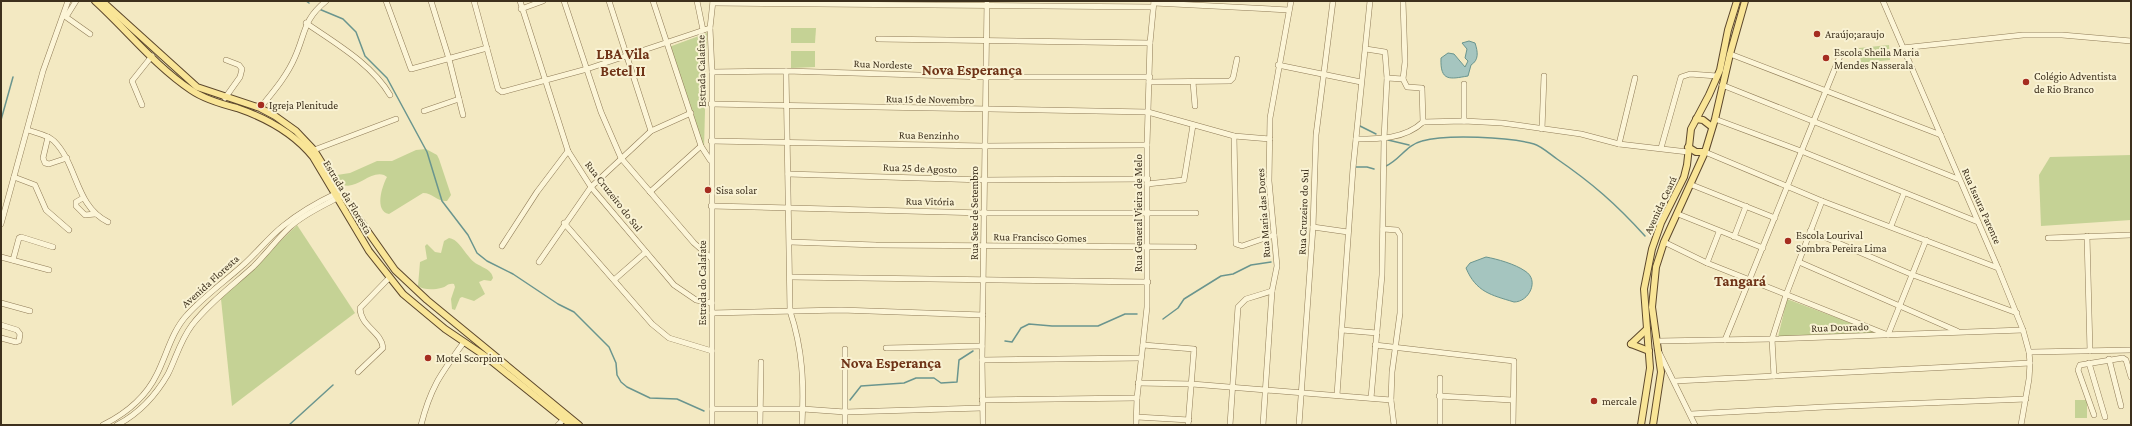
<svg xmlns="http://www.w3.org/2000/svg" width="2132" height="426" font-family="'Crimson Pro',serif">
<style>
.green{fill:#c5d295}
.water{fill:#a5c5bf;stroke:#6a958e}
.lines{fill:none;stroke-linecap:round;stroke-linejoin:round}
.stream{stroke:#6a958e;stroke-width:1.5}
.minor-casing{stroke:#8f7b57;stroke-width:6}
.major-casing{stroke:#5c472c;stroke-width:8}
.minor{stroke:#fcf5d7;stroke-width:5}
.major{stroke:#f9e597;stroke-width:6}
.poi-dot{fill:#a52d20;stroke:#f9f2d3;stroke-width:1.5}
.labels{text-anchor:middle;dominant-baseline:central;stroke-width:4;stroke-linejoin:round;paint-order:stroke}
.poi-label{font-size:11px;fill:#3d301d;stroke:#f9f2d3;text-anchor:start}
.street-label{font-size:11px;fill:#3d301d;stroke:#f9f2d3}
.district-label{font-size:15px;font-weight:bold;fill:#6f3317;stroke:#f9f2d3}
</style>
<rect width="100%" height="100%" fill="#f3e9c2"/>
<g class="green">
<path d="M791,28H816L815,43H791Z"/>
<path d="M707,33L704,149L669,47Z"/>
<path d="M1889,45L1890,60L1861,63L1859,48Z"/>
<path d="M791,51H815V67L791,68Z"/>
<path d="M426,149L437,155L439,159L451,195L447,201C437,202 433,193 423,193L389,214C374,211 382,186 387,177L384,175C367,170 353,197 336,180L337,175L350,173L377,161H392L416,150Z"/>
<path d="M2131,155V220L2041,226L2039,175L2050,157Z"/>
<path d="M297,225L355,313L232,406L221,299Z"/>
<path d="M449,238C459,239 466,256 474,262C480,267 492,269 493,278L491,281L484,280L479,282L485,294L474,301L462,297L460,298L455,310L452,309L451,299L455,287L454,284C447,283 447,287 441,288C434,290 423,290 418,286L420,262L427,259L425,246L427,244L435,252L441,253L444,241Z"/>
<path d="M1787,299L1877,333L1778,337Z"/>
<rect x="2075" y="400" width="12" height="18"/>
</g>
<g class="water">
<path d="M1469,41L1475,43C1478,52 1479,60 1471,65L1468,76C1450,79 1440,82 1441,58L1448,53L1454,54L1465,67L1468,61L1465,58L1467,49L1462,43Z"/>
<path d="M1486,257C1497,259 1515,264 1525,271C1540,280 1529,302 1514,302C1491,295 1476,292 1466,268L1470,263Z"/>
</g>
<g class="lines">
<g class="stream">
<path d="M306,1L309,3"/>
<path d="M319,9L343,19L356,32L365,56L387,78L427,152L442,201L468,235L477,253L487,261L513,274L558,304L574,312L609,347L616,363L617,375L621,382L627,387L650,398L677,399L704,411"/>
<path d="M1,120L13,77"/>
<path d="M1360,126L1376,134"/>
<path d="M1388,140L1409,145"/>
<path d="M1386,166C1400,160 1406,145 1422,141C1447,134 1509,137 1534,144C1541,146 1550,154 1557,159C1592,183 1616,204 1645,236"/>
<path d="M1355,167H1367L1374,169"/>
<path d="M1163,319L1178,308L1184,299L1221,276L1233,274L1251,265L1271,262"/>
<path d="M1005,341L1012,342L1021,328L1029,324L1052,326H1098L1125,314H1137"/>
<path d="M850,400L861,386L904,383L916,378H934L941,383L957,382L959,360L973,351"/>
<path d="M289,425L333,385"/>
</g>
<defs>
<g id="minor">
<path d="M76,1L66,17L90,34"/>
<path d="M386,1L411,69L487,48"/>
<path d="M431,1L449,59L463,115"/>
<path d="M474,1L498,89L502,92L587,69L710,28"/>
<path d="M520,1L568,151L591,187L674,285L696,300L712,303"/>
<path d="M564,1L601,112L621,158L694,243L711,258"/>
<path d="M609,1L651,131"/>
<path d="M653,1L701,146L710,160"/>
<path d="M697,1L703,30"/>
<path d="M1883,1L1998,268L2023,330L2029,352L2030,363L2029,379L2021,425"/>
<path d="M713,3L1153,7"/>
<path d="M1154,3L1289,10"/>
<path d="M521,9L543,1"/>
<path d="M306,23C335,43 372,64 390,95"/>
<path d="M878,39L1150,43"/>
<path d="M1902,48L2023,35H2062L2131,41"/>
<path d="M1366,49L1385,52L1387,78L1384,139L1382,275L1371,398"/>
<path d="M1730,54L1941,135"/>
<path d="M1278,65L1361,82"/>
<path d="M786,71L790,311C803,350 804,384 802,425"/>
<path d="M712,72L786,71L986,77H1150"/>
<path d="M1387,78L1403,79L1407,87L1422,88L1423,122"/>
<path d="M1403,79L1405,62L1403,1"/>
<path d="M1149,82L1230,81L1233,78L1237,59"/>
<path d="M1193,82L1195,106"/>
<path d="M1722,85L1958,179"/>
<path d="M225,98L240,77L242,69L239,65L226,60"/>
<path d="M711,104L1148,112L1234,136L1270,139"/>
<path d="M142,105L132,81L152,56"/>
<path d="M260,108C273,92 287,76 295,57C306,32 303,20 326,1"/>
<path d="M424,111L459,99"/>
<path d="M1715,119L1801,151L1978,222"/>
<path d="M1464,121V84"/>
<path d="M1423,122L1464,121L1502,123L1581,134L1619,144L1688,152"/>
<path d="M1542,129L1544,76"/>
<path d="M28,130C36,133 48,135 54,141C78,165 75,206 108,222"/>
<path d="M1234,136L1236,244L1242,246L1274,235"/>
<path d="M48,137L43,158L45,163L49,164L67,158"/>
<path d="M1356,139C1379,139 1405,139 1423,122"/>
<path d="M711,141L985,146L1147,145"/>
<path d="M1619,144L1635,78"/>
<path d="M1661,148L1681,77L1690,74L1717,76"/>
<path d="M314,150L396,119"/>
<path d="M1705,152L1822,201L1998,268"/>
<path d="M788,174L984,180L1148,179"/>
<path d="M14,177L35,185L46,210L69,230"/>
<path d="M1147,184L1184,180L1193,125"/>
<path d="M1692,185L1775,218"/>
<path d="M650,192L701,146"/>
<path d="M83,198L76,202V206L85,215L95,214"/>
<path d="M711,206L984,213H1196"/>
<path d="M1678,214L1763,248"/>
<path d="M564,223L652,324L669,338L712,351"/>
<path d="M1,224L43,71L68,1"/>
<path d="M1891,226L1904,193"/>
<path d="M1313,227L1348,232"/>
<path d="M1383,229L1397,230L1400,235V313L1392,372L1391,400L1394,425"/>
<path d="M1810,231L1913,275L2017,313"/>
<path d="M2087,236L2090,351"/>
<path d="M1734,237L1746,206"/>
<path d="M2048,238L2131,235"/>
<path d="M790,242L876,245L1194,247"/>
<path d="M1664,242L1707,263L1888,335L1926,240"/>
<path d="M502,246L537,192L568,151"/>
<path d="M1,257L49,270"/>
<path d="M13,260L19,238L21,237L53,247"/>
<path d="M539,262L591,187L651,131L691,113"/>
<path d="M1799,262L1957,331"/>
<path d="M1707,263L1719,232"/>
<path d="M791,277L1148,282"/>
<path d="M614,280L646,252"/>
<path d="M1,303L30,311"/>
<path d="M712,313L841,310L983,315"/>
<path d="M1,325L17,330L20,334L19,341L16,342L1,338"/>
<path d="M1342,330L1377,333"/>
<path d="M1725,340L1840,56"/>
<path d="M1658,341L1772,339L2023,330"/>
<path d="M1143,345L1194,349L1188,425"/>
<path d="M1375,345L1514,361L1513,425"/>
<path d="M886,348L982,346"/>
<path d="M1659,352L1695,425"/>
<path d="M2029,352L2131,350"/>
<path d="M2109,359L2121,406"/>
<path d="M982,360L1141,358"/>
<path d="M2089,363L2105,417"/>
<path d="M358,372L383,348C382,332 360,326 360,308L389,278"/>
<path d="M1774,376L1772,339L1786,295L1822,201"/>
<path d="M1675,381L2030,363"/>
<path d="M1138,383L1192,384L1391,400"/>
<path d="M1337,395L1353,168L1370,1"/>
<path d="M1439,396L1512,400"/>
<path d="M982,400L1137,398"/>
<path d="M712,409H803L845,412L982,408"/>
<path d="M1691,414L1824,407L2026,399"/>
<path d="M2094,415L2078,370L2080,365L2123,358L2126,360L2131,377"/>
<path d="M1137,417L1189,420"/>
<path d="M103,425C125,414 146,397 157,374C167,354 172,331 187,315C203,297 224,282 242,266C256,254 268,238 283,226C299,213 318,202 337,193"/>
<path d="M117,425C138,414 156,395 168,374C176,358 180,341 192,325C209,303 232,286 253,267C266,254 277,239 290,227C304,214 323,206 339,197"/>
<path d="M421,425C431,386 441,374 464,342"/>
<path d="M558,425L564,419"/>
<path d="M712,425V72L710,28L713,1"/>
<path d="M760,425L761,362"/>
<path d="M845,425V349"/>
<path d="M983,425L982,360L987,1"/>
<path d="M1136,425L1137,398L1147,307V145L1150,43L1154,1"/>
<path d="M1230,425L1238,307L1246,299L1272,291"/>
<path d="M1263,425L1272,291L1277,266L1269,181L1270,118L1291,1"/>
<path d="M1299,425L1313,227L1316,135L1333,1"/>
<path d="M1440,425V378"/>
</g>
<g id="major">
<path d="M95,1C127,30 155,66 191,90C204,99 221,104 237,108C266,118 293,132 313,157L369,251L403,294L445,329L485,356L571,425"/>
<path d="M102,1L197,87L260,108L275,116L296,131L314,150L340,192L395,270L427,300L579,425"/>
<path d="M1696,119L1703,120L1712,127"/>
<path d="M1688,147L1696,152H1705"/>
<path d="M1631,344L1647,329"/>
<path d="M1631,344L1649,351"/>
<path d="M1641,425L1650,368L1644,289L1652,249L1661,223L1684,177L1687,165L1691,129L1709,95L1720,70L1728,30L1737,1"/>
<path d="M1653,425L1661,372L1652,307L1656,267L1664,242L1705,152L1715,119L1730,54L1745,1"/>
</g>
</defs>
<use href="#minor" class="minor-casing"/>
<use href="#major" class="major-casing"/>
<use href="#minor" class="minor"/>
<use href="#major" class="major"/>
</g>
<g class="poi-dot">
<circle cx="1817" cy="34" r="4"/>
<circle cx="1826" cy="58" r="4"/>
<circle cx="2026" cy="82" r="4"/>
<circle cx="261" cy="105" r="4"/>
<circle cx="708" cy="190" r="4"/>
<circle cx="1788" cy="241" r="4"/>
<circle cx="428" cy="358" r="4"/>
<circle cx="1594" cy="401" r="4"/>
</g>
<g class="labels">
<g class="poi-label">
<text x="1825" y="34">Araújo;araujo</text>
<text x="1834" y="52">Escola Sheila Maria<tspan x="1834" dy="13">Mendes Nasserala</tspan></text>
<text x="2034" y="76">Colégio Adventista<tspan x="2034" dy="13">de Rio Branco</tspan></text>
<text x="269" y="105">Igreja Plenitude</text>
<text x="716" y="190">Sisa solar</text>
<text x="1796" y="235">Escola Lourival<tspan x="1796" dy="13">Sombra Pereira Lima</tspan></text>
<text x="436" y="358">Motel Scorpion</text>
<text x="1602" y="401">mercale</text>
</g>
<g class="street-label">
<text transform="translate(883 64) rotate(2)">Rua Nordeste</text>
<text transform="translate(701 71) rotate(-91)">Estrada Calafate</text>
<text transform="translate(930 99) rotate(1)">Rua 15 de Novembro</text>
<text transform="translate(929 135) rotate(1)">Rua Benzinho</text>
<text transform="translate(920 168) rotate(2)">Rua 25 de Agosto</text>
<text transform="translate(614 196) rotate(52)">Rua Cruzeiro do Sul</text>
<text transform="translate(348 197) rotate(59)">Estrada da Floresta</text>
<text transform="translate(930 201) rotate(1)">Rua Vitória</text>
<text transform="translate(1660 205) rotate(-65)">Avenida Ceará</text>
<text transform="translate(1982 206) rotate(66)">Rua Isaura Parente</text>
<text transform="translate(1303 212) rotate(-88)">Rua Cruzeiro do Sul</text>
<text transform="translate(974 213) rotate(-90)">Rua Sete de Setembro</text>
<text transform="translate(1138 213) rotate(-90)">Rua General Vieira de Melo</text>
<text transform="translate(1263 213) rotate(-94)">Rua Maria das Dores</text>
<text transform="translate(1040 237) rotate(1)">Rua Francisco Gomes</text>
<text transform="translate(210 281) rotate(-42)">Avenida Floresta</text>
<text transform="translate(702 283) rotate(-90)">Estrada do Calafate</text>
<text transform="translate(1840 327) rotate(-2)">Rua Dourado</text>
</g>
<g class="district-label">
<text x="623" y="54">LBA Vila<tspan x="623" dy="17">Betel II</tspan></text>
<text x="972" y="70">Nova Esperança</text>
<text x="1740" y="281">Tangará</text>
<text x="891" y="363">Nova Esperança</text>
</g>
</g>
<rect width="2132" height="426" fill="none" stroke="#3d301d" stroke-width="4"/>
</svg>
